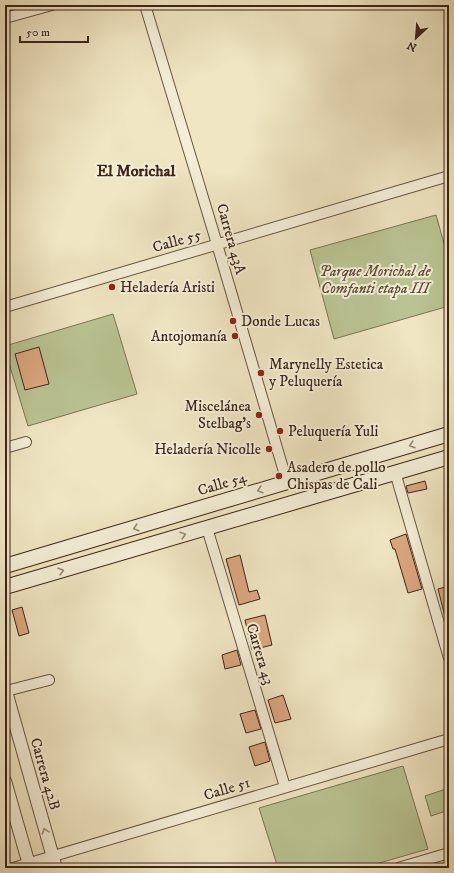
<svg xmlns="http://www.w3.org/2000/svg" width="454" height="873" font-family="'IM FELL DW Pica',serif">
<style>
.green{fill:#bac493;stroke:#7a7456}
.building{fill:#dca780;stroke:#3b2418}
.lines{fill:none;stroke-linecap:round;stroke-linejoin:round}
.minor-casing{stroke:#685443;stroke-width:12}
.tertiary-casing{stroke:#685443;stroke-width:14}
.secondary-casing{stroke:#3b2418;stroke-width:16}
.minor{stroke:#f5efd8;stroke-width:10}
.tertiary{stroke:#f5efd8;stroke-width:12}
.secondary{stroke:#f5efd8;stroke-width:14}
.oneway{stroke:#988a78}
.poi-dot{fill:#8f2418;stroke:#f5efd8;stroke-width:1.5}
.labels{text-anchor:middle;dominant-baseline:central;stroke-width:4;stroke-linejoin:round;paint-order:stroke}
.street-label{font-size:15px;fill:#3b2418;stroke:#f5efd8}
.park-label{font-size:15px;font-style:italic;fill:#5b4c37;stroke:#f5efd8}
.poi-label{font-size:15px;fill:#3b2418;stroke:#f5efd8;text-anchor:start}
.neighbourhood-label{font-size:16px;font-weight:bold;fill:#3b2418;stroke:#f5efd8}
</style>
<rect width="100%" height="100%" fill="#f0e6c3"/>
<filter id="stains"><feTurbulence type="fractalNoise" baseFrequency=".005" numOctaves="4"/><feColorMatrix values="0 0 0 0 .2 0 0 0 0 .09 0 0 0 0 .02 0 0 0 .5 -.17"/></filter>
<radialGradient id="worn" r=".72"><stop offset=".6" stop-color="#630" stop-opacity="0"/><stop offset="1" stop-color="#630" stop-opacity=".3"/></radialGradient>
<g class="green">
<path d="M436,215L449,261V306L334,339L310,250Z"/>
<path d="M113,314L137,394L28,426L5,350V346Z"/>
<path d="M403,766L428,849L362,868H278L259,808Z"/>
<path d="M449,788V810L431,816L425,796Z"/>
</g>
<g class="building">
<path d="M39,347L49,384L25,390L15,354Z"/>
<path d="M425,481L427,489L408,493L406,486Z"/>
<path d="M406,534L422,589L408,593L395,549H393L390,540Z"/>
<path d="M240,555L249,592L257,590L260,599L239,605L226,559Z"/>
<path d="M449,586V621H446L438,589Z"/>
<path d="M22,607L29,633L19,636L12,610Z"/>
<path d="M265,615L272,645L252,650L245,620Z"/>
<path d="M237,650L241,665L225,669L222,655Z"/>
<path d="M283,695L291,719L275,723L268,700Z"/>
<path d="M255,710L261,729L246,733L240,714Z"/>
<path d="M265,742L270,761L255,766L249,747Z"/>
</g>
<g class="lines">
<defs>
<g id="minor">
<path d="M145,5L217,244L287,482"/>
<path d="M5,18L52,5"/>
<path d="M5,307L449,176"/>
<path d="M5,448L26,442"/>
<path d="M395,472L449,658"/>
<path d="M207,528L285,787"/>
<path d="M6,691L49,680"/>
<path d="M13,868L449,739"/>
<path d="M398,868L449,853"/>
</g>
<g id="tertiary">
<path d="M5,688L56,868"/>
<path d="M5,781L30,868"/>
</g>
<g id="secondary">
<path d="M5,566L449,434"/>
<path d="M5,587L449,457"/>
</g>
</defs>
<use href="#minor" class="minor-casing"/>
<use href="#tertiary" class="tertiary-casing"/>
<use href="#secondary" class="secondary-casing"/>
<use href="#minor" class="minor"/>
<use href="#tertiary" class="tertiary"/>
<use href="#secondary" class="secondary"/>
</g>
<defs><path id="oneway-chevron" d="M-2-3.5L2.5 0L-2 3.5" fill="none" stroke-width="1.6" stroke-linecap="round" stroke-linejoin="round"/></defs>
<g class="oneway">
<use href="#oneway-chevron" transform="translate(412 445) rotate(163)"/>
<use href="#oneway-chevron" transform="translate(260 490) rotate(163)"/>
<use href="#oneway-chevron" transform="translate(136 528) rotate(163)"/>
<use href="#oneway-chevron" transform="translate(183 535) rotate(-17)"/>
<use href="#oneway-chevron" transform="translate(61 571) rotate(-16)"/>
<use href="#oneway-chevron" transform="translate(45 831) rotate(-106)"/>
</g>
<g class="poi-dot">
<circle cx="112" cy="287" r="4"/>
<circle cx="233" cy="321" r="4"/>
<circle cx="235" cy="336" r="4"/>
<circle cx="261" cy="373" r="4"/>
<circle cx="259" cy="415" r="4"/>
<circle cx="280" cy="431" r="4"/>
<circle cx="269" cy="449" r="4"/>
<circle cx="279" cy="476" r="4"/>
</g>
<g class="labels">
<g class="street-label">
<text transform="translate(231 239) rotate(74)">Carrera 43A</text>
<text transform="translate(177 241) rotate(-16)">Calle 55</text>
<text transform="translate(222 484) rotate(-17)">Calle 54</text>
<text transform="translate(260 654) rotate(73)">Carrera 43</text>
<text transform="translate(45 774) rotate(74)">Carrera 42B</text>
<text transform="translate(227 789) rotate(-17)">Calle 51</text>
</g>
<g class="park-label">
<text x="375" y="271">Parque Morichal de<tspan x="375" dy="17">Comfanti etapa III</tspan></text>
</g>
<g class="poi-label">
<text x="120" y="287">Heladería Aristi</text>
<text x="241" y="321">Donde Lucas</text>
<text x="227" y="336" text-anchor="end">Antojomanía</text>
<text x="269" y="364">Marynelly Estetica<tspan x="269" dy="17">y Peluquería</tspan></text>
<text x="251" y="406" text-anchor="end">Miscelánea<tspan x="251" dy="17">Stelbag's</tspan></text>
<text x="288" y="431">Peluquería Yuli</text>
<text x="261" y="449" text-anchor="end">Heladería Nicolle</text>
<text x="287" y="467">Asadero de pollo<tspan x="287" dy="17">Chispas de Cali</tspan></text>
</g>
<g class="neighbourhood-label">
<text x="136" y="171">El Morichal</text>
</g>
</g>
<rect width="454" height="873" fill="none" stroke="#f0e6c3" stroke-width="20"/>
<rect x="6" y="6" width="442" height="861" fill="none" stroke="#3b2418" stroke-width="2"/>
<rect x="10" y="10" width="434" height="853" fill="none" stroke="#3b2418"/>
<g transform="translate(416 38) rotate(206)" stroke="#f5efd8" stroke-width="3" paint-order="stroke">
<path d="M0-3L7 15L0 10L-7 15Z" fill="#3b2418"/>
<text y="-6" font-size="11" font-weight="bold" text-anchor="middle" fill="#3b2418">N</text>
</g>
<path d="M20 36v6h68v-6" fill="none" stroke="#3b2418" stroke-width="2"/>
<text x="26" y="36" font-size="12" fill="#3b2418" stroke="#f5efd8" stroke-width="3" paint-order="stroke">50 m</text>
<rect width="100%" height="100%" filter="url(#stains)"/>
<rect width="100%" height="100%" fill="url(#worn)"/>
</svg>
